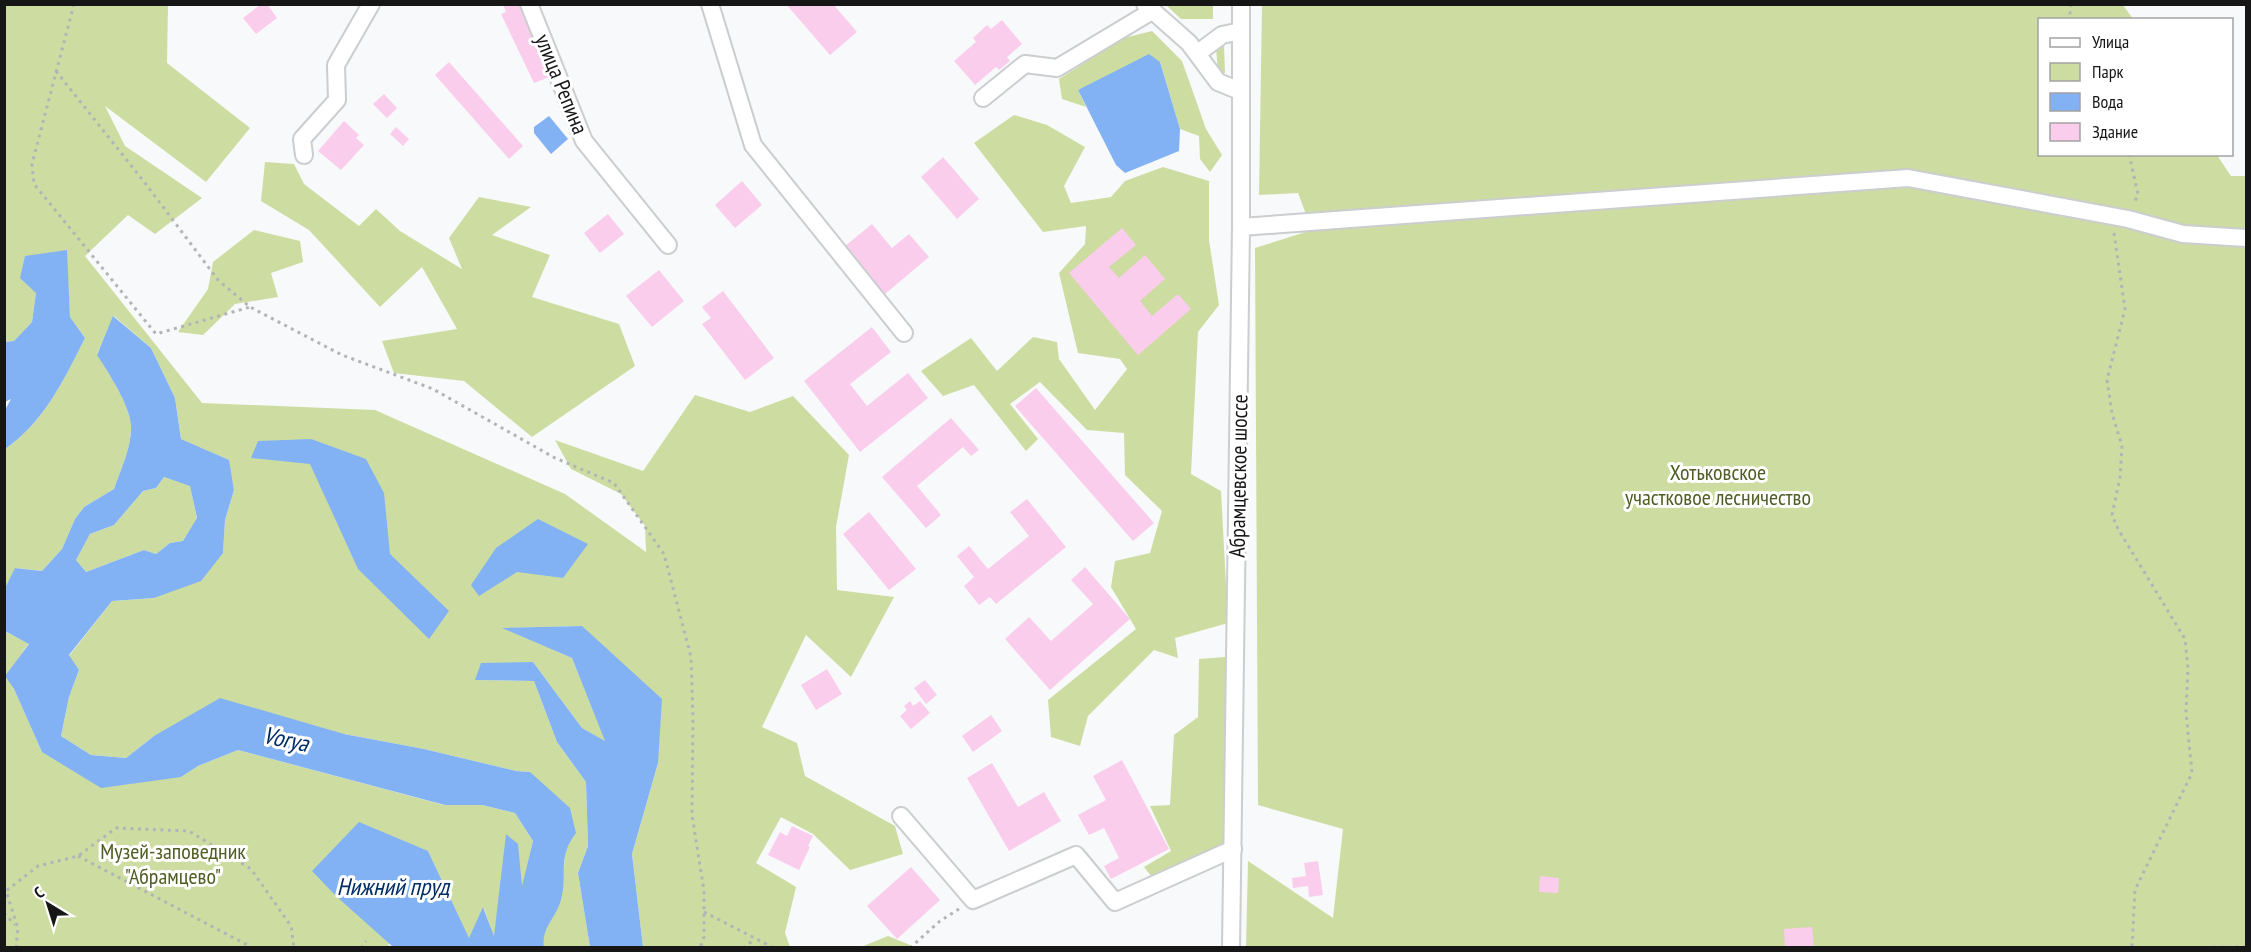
<svg xmlns="http://www.w3.org/2000/svg" width="2251" height="952" font-family="'PT Sans Narrow',sans-serif">
<style>
.green{fill:#cddda2}
.water{fill:#82b2f3;fill-rule:evenodd}
.building{fill:#fbcdec}
.lines{fill:none;stroke-linecap:round;stroke-linejoin:round}
.minor-casing{stroke:#cbcdcf;stroke-width:20}
.path{stroke:#b2b4b5;stroke-width:3;stroke-dasharray:3 4.5;stroke-linecap:butt}
.minor{stroke:#fff;stroke-width:16}
.labels{text-anchor:middle;dominant-baseline:central;stroke-width:6;stroke-linejoin:round;paint-order:stroke}
.street-label{font-size:22px;fill:#161617;stroke:#fff}
.park-label{font-size:22px;fill:#505d23;stroke:#fff}
.water-label{font-size:24px;font-style:italic;fill:#002d65;stroke:#fff}
</style>
<rect width="100%" height="100%" fill="#f7f9fb"/>
<g class="green">
<path d="M5,5H168L167,63L250,128L206,182L105,106L125,146L202,198L155,234L128,215L85,256L202,403L375,410L565,494L646,552L645,526L621,494L571,469L555,440L643,471L695,395L750,412L793,396L849,455L836,527L837,590L894,597L851,677L806,635L762,727L797,743L805,776L895,826L903,854L850,870L813,834L781,817L756,863L796,887L785,933L790,947H643L632,854L658,763L581,626L504,628L572,658L606,742L582,728L533,662L475,680L534,681L557,742L586,782L588,846L578,873L590,947H544L542,936L561,900L566,846L530,772L516,771L424,749L344,734L154,736L126,758L91,755L61,736L69,697L79,670L69,656L112,601L154,598L223,553L225,520L234,490L228,460L181,439L175,398L151,348L114,316L97,354C108,372 130,405 131,426C132,446 121,469 114,489L84,507L75,519L62,549L42,571L16,568L5,588V449C44,422 64,380 85,338L70,317L66,250L36,293L32,322L14,341L5,342Z"/>
<path d="M1166,5H1213V19H1181Z"/>
<path d="M1262,5H2123L2133,19L2040,20V154L2217,155L2231,176H2246V947L1246,948L1248,861L1333,918L1343,829L1258,805L1255,248L1312,230L1298,193L1259,195Z"/>
<path d="M1152,31L1182,61L1206,129L1222,155L1210,172L1200,159L1199,136L1180,129L1160,62L1078,90L1086,107L1062,99L1059,79L1124,38Z"/>
<path d="M1224,46L1225,73H1218L1216,47Z"/>
<path d="M1014,115L1047,125L1085,147L1064,186L1071,203L1111,197L1125,181L1163,167L1209,181V240L1219,305L1198,332L1191,474L1221,491L1228,623L1175,638L1178,658L1154,650L1088,716L1080,746L1051,737L1048,700L1136,629L1111,587L1115,561L1150,553L1162,511L1125,475L1124,433L1087,430L1040,382L1010,404L1038,439L1026,451L974,385L943,396L921,371L971,338L997,371L1033,337L1057,342L1059,359L1095,410L1127,369L1120,359L1078,353L1059,273L1085,244L1086,226L1043,232L974,143Z"/>
<path d="M265,162L294,164L304,184L359,226L376,209L400,231L462,269L449,238L479,197L531,207L492,235L550,255L532,297L619,324L635,366L532,437L464,381L394,373L382,341L457,329L422,267L380,307L309,230L261,201Z"/>
<path d="M254,230L300,241L303,262L271,273L278,297L235,304L203,335L178,332L208,289L213,262Z"/>
<path d="M164,477L190,485L197,519L183,541L170,543L156,554L144,550L86,572L76,560L90,534L114,525L143,491L156,488Z"/>
<path d="M4,631L29,643L6,676L14,689L42,752L181,777L198,766L238,750L444,805H482L515,813L533,841L522,888L494,937L484,908L469,939L428,851L388,945L393,947H5Z"/>
<path d="M1225,657L1228,842L1152,877L1144,867L1171,851L1150,806L1170,805L1174,735L1198,717L1199,659Z"/>
<path d="M888,936L915,947H861Z"/>
</g>
<g class="water">
<path d="M1149,54L1160,62L1180,129L1179,151L1125,173L1116,165L1078,90Z"/>
<path d="M549,116L568,139L551,154L534,133V127Z"/>
<path d="M67,250L70,317L85,338C64,380 44,422 5,449V410L11,399L5,402V342L14,341L32,322L36,293L20,278L25,256Z"/>
<path d="M113,316L151,348L175,398L181,439L229,460L234,490L225,520L223,553L201,581L154,598L112,601L69,655L79,670L69,697L61,736L91,755L126,758L154,736L220,698L344,734L424,749L516,771L530,772L570,808L576,833C557,857 568,874 561,900C556,918 541,928 544,947H393L336,896L312,871L359,822L428,851L469,938L483,907L494,936L506,834L518,844L522,886L533,841L515,813L482,805H445L238,750L198,766L181,777L101,788L42,752L14,689L5,676L29,644L5,631V588L15,568L42,571L62,549L75,519L84,507L114,489C121,469 132,446 131,426C130,405 108,372 97,355ZM164,477L190,486L197,518L183,541L170,543L156,554L144,550L86,572L76,560L90,534L114,525L143,491L156,488Z"/>
<path d="M311,439L366,459L384,493L390,554L449,611L429,639L358,569L310,464L251,458L258,441Z"/>
<path d="M538,519L588,544L563,578L517,572L479,596L471,585L496,548Z"/>
<path d="M582,626L662,699L658,763L632,854L643,947H590L578,873L588,846L586,782L557,742L534,681L475,680L481,663L533,662L582,728L605,741L572,658L502,628Z"/>
</g>
<g class="building">
<path d="M261,4H267L277,18L256,34L243,18Z"/>
<path d="M503,4H520L552,76L534,83L501,14L506,12Z"/>
<path d="M786,4H833L857,32L830,55Z"/>
<path d="M1002,20L1022,44L1007,57L1010,61L999,70L996,67L975,85L954,61L976,42L973,38L987,25L991,29Z"/>
<path d="M449,62L523,146L509,159L435,75Z"/>
<path d="M384,94L397,108L387,118L373,104Z"/>
<path d="M344,121L359,135L356,138L364,145L341,170L318,151Z"/>
<path d="M396,127L409,139L403,146L390,134Z"/>
<path d="M943,157L979,199L957,219L921,177Z"/>
<path d="M742,181L762,205L735,228L715,205Z"/>
<path d="M608,214L624,234L600,253L584,233Z"/>
<path d="M872,224L892,248L909,234L929,257L885,294L845,246Z"/>
<path d="M1122,228L1136,245L1109,267L1119,278L1145,255L1165,279L1140,301L1152,316L1178,294L1191,309L1138,355L1069,273Z"/>
<path d="M659,270L684,301L652,327L626,296Z"/>
<path d="M723,291L774,358L745,380L702,324L711,318L702,307Z"/>
<path d="M872,327L891,352L850,384L867,406L908,373L928,398L860,452L804,381Z"/>
<path d="M1036,388L1154,523L1133,541L1015,406Z"/>
<path d="M951,418L979,450L971,456L963,447L917,486L941,515L926,528L882,477Z"/>
<path d="M1027,499L1066,547L996,604L990,597L979,605L964,586L974,577L957,556L969,546L988,569L1029,536L1010,512Z"/>
<path d="M869,512L916,569L889,590L843,534Z"/>
<path d="M1085,567L1130,619L1050,690L1005,639L1029,617L1051,641L1093,604L1071,580Z"/>
<path d="M827,669L842,694L816,710L801,685Z"/>
<path d="M925,680L937,695L926,704L914,688Z"/>
<path d="M910,701L913,706L920,701L930,713L911,729L900,716L907,710L904,706Z"/>
<path d="M991,715L1002,731L973,752L962,736Z"/>
<path d="M1122,760L1169,849L1111,879L1104,866L1119,858L1104,828L1089,835L1078,815L1106,800L1093,776Z"/>
<path d="M992,763L1018,807L1044,792L1061,821L1009,851L967,778Z"/>
<path d="M792,826L813,836L808,846L810,847L799,870L768,855L780,832L787,836Z"/>
<path d="M1318,861L1323,895L1309,897L1308,886L1293,888L1292,878L1306,876L1304,863Z"/>
<path d="M911,867L940,900L897,939L867,906Z"/>
<path d="M1540,876L1559,878L1558,893L1539,892Z"/>
<path d="M1812,927L1814,948H1785L1784,929Z"/>
</g>
<g class="lines">
<defs>
<g id="minor">
<path d="M529,4L584,141L668,245"/>
<path d="M710,4L753,145L904,333"/>
<path d="M1145,4L1189,43L1218,82L1240,91"/>
<path d="M1198,53L1222,35L1241,31"/>
<path d="M983,98L1025,64L1057,68L1152,11"/>
<path d="M304,155L302,139L337,100L336,65L371,4"/>
<path d="M1241,227L1908,178L2128,219L2183,234L2246,238"/>
<path d="M901,816L973,900L1076,855L1115,902L1233,849"/>
<path d="M1231,948L1241,227V4"/>
</g>
</defs>
<use href="#minor" class="minor-casing"/>
<g class="path">
<path d="M74,4L32,164L34,184L156,334L250,307"/>
<path d="M2071,4L2070,14L2073,20"/>
<path d="M56,71L145,183L218,280L250,307L342,355L433,389L555,458L614,483L664,554L691,657L693,718L692,815L704,891V937L700,948"/>
<path d="M2129,154L2138,194L2134,204"/>
<path d="M2114,233L2125,309L2107,380L2112,413L2122,446L2120,478L2112,515L2118,529L2185,639L2188,668L2186,712L2192,773L2135,890L2132,948"/>
<path d="M78,856L253,948"/>
<path d="M704,912L774,948"/>
<path d="M4,913L15,925"/>
<path d="M16,948L18,928L6,891L38,866L78,856L116,828L189,831L251,869L291,926L294,948"/>
<path d="M361,948L366,941"/>
<path d="M743,948L755,939"/>
<path d="M910,948L940,921L959,909"/>
<path d="M2153,948L2246,947"/>
</g>
<use href="#minor" class="minor"/>
</g>
<g class="labels">
<g class="street-label">
<text transform="translate(562 84) rotate(68)">улица Репина</text>
<text transform="translate(1238 476) rotate(-89)">Абрамцевское шоссе</text>
</g>
<g class="park-label">
<text x="1718" y="472">Хотьковское<tspan x="1718" dy="25">участковое лесничество</tspan></text>
<text x="173" y="851">Музей-заповедник<tspan x="173" dy="25">"Абрамцево"</tspan></text>
</g>
<g class="water-label">
<text transform="translate(286 739) rotate(12)">Vorya</text>
<text x="393" y="886">Нижний пруд</text>
</g>
</g>
<rect width="2251" height="952" fill="none" stroke="#161617" stroke-width="12"/>
<rect x="2038" y="18" width="195" height="138" fill="#ffffff" stroke="#a2a2a2" stroke-width="1.5"/>
<rect x="2050" y="38" width="30" height="9" fill="#ffffff" stroke="#a2a2a2" stroke-width="1.5"/>
<text x="2092" y="48" font-size="18" fill="#161617">Улица</text>
<rect x="2050" y="63" width="30" height="18" fill="#cddda2" stroke="#a2a2a2" stroke-width="1.5"/>
<text x="2092" y="78" font-size="18" fill="#161617">Парк</text>
<rect x="2050" y="93" width="30" height="18" fill="#82b2f3" stroke="#a2a2a2" stroke-width="1.5"/>
<text x="2092" y="108" font-size="18" fill="#161617">Вода</text>
<rect x="2050" y="123" width="30" height="18" fill="#fbcdec" stroke="#a2a2a2" stroke-width="1.5"/>
<text x="2092" y="138" font-size="18" fill="#161617">Здание</text>
<g transform="translate(48 904) rotate(322)" stroke="#ffffff" stroke-width="4.5" paint-order="stroke">
<path d="M0-4.5L10 22L0 15L-10 22Z" fill="#161617"/>
<text y="-9" font-size="16" font-weight="bold" text-anchor="middle" fill="#161617">С</text>
</g>
</svg>
